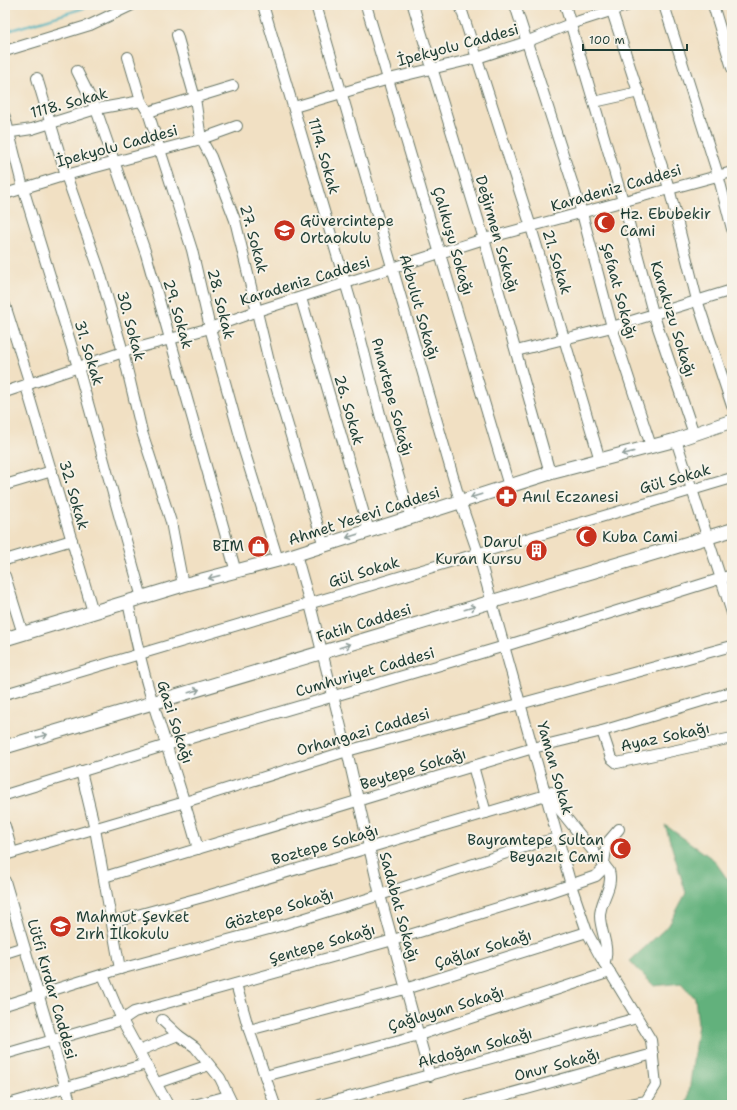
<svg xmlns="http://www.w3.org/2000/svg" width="737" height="1110" font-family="'Shantell Sans',sans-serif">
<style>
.forest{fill:#62b17c;stroke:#407758}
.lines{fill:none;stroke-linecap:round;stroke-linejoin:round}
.stream{stroke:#42b0be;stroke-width:2}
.minor-casing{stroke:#687666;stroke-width:12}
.major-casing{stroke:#687666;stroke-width:15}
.minor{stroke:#fff;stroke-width:10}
.major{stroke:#fff;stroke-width:13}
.oneway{stroke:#8f9e9a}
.labels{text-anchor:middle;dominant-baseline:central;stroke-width:4;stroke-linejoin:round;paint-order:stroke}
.street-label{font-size:15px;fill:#1f3d34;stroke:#f7f3e8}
.poi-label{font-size:15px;fill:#1f3d34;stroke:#f7f3e8;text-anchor:start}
</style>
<rect width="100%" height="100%" fill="#f7f3e8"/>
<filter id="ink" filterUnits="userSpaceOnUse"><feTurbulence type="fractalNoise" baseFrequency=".025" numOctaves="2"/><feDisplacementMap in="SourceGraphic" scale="8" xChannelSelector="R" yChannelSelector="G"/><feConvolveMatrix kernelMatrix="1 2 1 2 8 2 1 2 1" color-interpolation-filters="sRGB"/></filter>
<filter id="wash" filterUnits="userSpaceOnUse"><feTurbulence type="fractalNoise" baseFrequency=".012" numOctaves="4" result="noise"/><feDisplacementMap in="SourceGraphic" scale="16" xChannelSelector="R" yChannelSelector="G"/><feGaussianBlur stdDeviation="0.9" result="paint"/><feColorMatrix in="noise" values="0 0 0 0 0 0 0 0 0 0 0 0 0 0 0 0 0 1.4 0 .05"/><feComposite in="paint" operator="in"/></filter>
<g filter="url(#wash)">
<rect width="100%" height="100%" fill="#f1e0c3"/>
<path class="forest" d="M665,825L714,860L732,886V1105H683L688,1100L698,1024L695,998L681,983L654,986L630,961L669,925L686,893Z"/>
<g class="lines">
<path class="stream" d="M5,32L94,5"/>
</g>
</g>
<g filter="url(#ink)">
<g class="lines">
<defs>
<g id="minor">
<path d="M263,5L353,309L381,418L411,518"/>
<path d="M316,5L460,501L478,553L571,885L587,932L600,956L651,1040L656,1085L646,1101L626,1105"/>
<path d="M366,5L509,486"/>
<path d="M413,5L484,239L550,473"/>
<path d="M460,5L531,227L600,460"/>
<path d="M515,5L582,213L612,327L651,446"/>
<path d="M565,5L623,201L653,313L694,434"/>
<path d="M610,5L669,188L697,300L732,406"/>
<path d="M664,5L718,175L732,229"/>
<path d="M713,5L732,68"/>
<path d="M177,35L195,98L201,139L211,157L235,220L270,366L324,546"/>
<path d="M5,51L90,25L132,5"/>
<path d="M128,57L141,101L148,112L192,250L210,328L243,447L278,560"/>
<path d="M77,71L96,109L146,254L236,572"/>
<path d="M37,78L66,175L99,269L123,352L142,432L171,522L183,585"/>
<path d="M594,102L639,92"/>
<path d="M294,107L389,79L477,58L526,42L570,24L629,5"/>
<path d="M148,112L233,86"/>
<path d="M5,117L23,188L78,367L142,598"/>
<path d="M5,133L32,129L96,109L141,101"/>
<path d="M5,194L66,175L201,139L237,126"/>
<path d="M301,298L369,531"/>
<path d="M5,305L30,384"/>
<path d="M516,351L612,327L732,290"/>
<path d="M26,386L93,612"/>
<path d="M5,392L123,352L210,328L257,311L484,239L732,172"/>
<path d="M676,440L732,613"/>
<path d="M5,485L52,471"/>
<path d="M296,554L310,604L347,751L380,895L430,1076"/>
<path d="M5,560L72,540"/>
<path d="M5,576L23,634"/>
<path d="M128,602C135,636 142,670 153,703C168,752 185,800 198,849"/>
<path d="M5,694L732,478"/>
<path d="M602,731L611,758L617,763L732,738"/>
<path d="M473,766L486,813"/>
<path d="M81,771L95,829L120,969"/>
<path d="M552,792L556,803L560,810L609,871C614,887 600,900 600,916C600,931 611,949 604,963"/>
<path d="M5,795L167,745L505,646L732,575"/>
<path d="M5,826L12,852"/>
<path d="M5,855L185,802L347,751L732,646"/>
<path d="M104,877L533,748L602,731L732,692"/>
<path d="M5,881L71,1105"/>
<path d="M112,922L210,895L546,795"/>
<path d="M5,953L24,947"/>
<path d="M103,975L122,1020L168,1105"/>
<path d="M236,984L249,1030L275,1105"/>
<path d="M5,1005L120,969L280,926L380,895L537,843L559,838"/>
<path d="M162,1020L178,1035"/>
<path d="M249,1030L405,989L587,932"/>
<path d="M139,1051L178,1035L195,1047L220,1078L233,1105"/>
<path d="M5,1054L122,1020L134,1012L393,940L547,893L596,876L603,869L607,843L619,829"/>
<path d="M265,1076L419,1035L610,972"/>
<path d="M157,1083L209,1065"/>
<path d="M5,1105L146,1064"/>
<path d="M194,1105L228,1096"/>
<path d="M320,1105L637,1018"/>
<path d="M469,1105L653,1054"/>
</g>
<g id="major">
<path d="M5,639L183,585L278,560L550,473L676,440L732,421"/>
<path d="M5,747L732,530"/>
</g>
</defs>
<use href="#minor" class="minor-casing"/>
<use href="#major" class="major-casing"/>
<use href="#minor" class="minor"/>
<use href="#major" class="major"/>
</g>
<defs><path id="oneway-shaft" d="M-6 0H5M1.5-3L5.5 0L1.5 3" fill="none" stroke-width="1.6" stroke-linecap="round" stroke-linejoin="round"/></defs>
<g class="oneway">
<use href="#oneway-shaft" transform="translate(628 453) rotate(165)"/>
<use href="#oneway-shaft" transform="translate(476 496) rotate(162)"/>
<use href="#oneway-shaft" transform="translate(352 536) rotate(162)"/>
<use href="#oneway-shaft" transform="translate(214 577) rotate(165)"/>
<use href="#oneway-shaft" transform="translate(470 608) rotate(-17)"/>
<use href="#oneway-shaft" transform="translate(345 646) rotate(-17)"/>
<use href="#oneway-shaft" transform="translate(194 691) rotate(-17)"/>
<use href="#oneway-shaft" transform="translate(42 736) rotate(-17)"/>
</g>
</g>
<defs>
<symbol id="mosque-disc" viewBox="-11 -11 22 22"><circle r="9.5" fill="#c8321e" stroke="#f7f3e8"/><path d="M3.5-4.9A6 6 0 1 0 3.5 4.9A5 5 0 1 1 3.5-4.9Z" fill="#fff"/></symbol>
<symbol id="school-disc" viewBox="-11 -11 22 22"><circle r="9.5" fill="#c8321e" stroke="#f7f3e8"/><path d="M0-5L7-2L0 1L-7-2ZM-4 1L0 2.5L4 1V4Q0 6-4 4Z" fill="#fff"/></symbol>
<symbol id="pharmacy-disc" viewBox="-11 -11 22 22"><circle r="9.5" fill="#c8321e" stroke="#f7f3e8"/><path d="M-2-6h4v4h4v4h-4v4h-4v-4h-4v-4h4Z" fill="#fff"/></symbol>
<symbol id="shop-disc" viewBox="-11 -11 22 22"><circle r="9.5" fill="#c8321e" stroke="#f7f3e8"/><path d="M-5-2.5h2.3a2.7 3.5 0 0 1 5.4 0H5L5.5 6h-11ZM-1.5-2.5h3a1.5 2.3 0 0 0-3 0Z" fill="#fff"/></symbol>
<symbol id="building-disc" viewBox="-11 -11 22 22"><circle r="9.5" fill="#c8321e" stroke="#f7f3e8"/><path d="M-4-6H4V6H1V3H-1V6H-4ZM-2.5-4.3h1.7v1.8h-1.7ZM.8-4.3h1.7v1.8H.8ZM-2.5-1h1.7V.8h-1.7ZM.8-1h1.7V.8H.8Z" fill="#fff"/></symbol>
</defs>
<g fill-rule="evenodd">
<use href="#mosque-disc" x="592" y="210" width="25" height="25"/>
<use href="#school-disc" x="272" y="218" width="25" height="25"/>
<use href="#pharmacy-disc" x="494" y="484" width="25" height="25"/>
<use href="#mosque-disc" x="574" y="524" width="25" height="25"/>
<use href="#shop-disc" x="246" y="534" width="25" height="25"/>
<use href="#building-disc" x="524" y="538" width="25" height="25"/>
<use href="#mosque-disc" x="608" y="836" width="25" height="25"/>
<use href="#school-disc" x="48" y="914" width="25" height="25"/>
</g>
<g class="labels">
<g class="street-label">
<text transform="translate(458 45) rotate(-15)">İpekyolu Caddesi</text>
<text transform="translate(69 103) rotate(-15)">1118. Sokak</text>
<text transform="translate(117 146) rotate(-15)">İpekyolu Caddesi</text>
<text transform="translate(324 156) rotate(74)">1114. Sokak</text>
<text transform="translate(616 188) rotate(-16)">Karadeniz Caddesi</text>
<text transform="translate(497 234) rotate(74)">Değirmen Sokağı</text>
<text transform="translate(254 239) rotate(75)">27. Sokak</text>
<text transform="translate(453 241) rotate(74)">Çalıkuşu Sokağı</text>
<text transform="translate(557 262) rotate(73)">21. Sokak</text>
<text transform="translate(305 281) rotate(-17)">Karadeniz Caddesi</text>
<text transform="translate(619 291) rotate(75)">Şefaat Sokağı</text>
<text transform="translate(221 304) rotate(76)">28. Sokak</text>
<text transform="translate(419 307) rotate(74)">Akbulut Sokağı</text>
<text transform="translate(178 314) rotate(74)">29. Sokak</text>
<text transform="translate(673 319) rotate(73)">Karakuzu Sokağı</text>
<text transform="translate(131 326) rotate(75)">30. Sokak</text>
<text transform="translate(89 353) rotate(73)">31. Sokak</text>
<text transform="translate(392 397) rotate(75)">Pınartepe Sokağı</text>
<text transform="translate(349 410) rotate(74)">26. Sokak</text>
<text transform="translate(675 479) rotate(-16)">Gül Sokak</text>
<text transform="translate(74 495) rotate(74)">32. Sokak</text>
<text transform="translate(364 516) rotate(-18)">Ahmet Yesevi Caddesi</text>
<text transform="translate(364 572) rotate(-17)">Gül Sokak</text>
<text transform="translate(364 623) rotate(-17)">Fatih Caddesi</text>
<text transform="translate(365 672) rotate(-16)">Cumhuriyet Caddesi</text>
<text transform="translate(175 722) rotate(72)">Gazi Sokağı</text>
<text transform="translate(363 732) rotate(-16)">Orhangazi Caddesi</text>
<text transform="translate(665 737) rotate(-12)">Ayaz Sokağı</text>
<text transform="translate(555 768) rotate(74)">Yaman Sokak</text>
<text transform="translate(413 769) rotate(-17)">Beytepe Sokağı</text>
<text transform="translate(325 845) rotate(-16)">Boztepe Sokağı</text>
<text transform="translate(399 907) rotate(75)">Sadabat Sokağı</text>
<text transform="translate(279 909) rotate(-16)">Göztepe Sokağı</text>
<text transform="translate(322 944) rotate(-16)">Şentepe Sokağı</text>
<text transform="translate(483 949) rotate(-17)">Çağlar Sokağı</text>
<text transform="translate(52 989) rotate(74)">Lütfi Kırdar Caddesi</text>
<text transform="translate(446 1009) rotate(-17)">Çağlayan Sokağı</text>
<text transform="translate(475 1048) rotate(-15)">Akdoğan Sokağı</text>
<text transform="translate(557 1065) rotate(-15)">Onur Sokağı</text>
</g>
<g class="poi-label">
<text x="620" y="214">Hz. Ebubekir<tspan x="620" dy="17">Cami</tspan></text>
<text x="300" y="221">Güvercintepe<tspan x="300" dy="17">Ortaokulu</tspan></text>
<text x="522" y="497">Anıl Eczanesi</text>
<text x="602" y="537">Kuba Cami</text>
<text x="522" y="542" text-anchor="end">Darul<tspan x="522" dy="17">Kuran Kursu</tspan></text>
<text x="244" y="546" text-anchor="end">BIM</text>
<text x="604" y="840" text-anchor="end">Bayramtepe Sultan<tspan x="604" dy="17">Beyazıt Cami</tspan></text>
<text x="76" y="917">Mahmut Şevket<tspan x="76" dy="17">Zırh İlkokulu</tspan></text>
</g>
</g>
<rect width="737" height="1110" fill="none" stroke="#f7f3e8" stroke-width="20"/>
<path d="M583 44v6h104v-6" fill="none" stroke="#1f3d34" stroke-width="2"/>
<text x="589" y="44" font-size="12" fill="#1f3d34" stroke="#f7f3e8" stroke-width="3" paint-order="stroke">100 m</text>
</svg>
